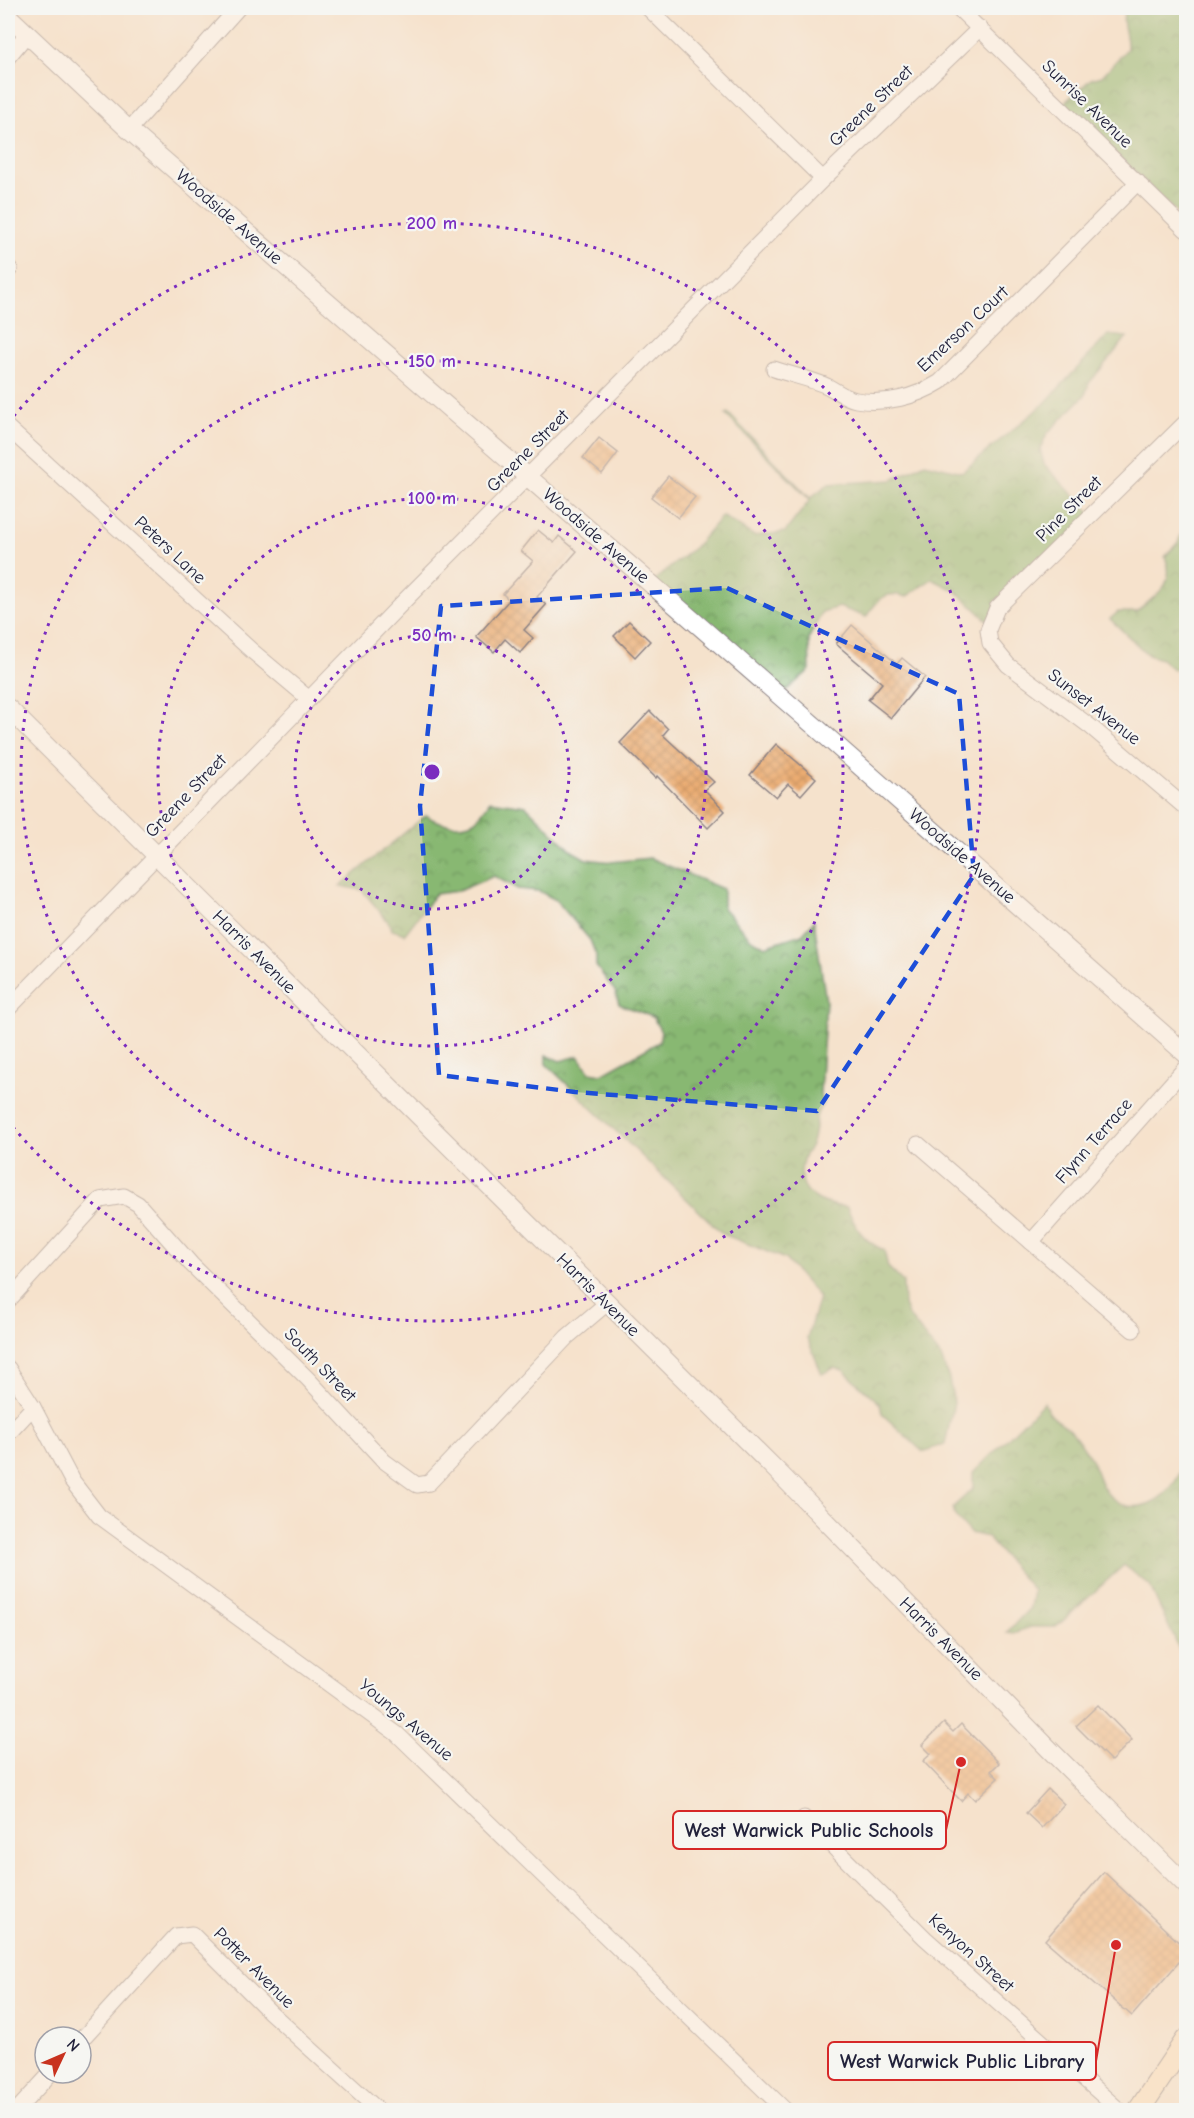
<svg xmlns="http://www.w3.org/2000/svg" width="1194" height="2118" font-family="'Comic Neue',sans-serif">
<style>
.forest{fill:url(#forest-crowns);stroke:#556d56;stroke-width:1.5}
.building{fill:url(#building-cross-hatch)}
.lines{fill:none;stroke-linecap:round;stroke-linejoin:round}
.minor-casing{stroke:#8c8284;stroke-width:17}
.tertiary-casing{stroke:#8c8284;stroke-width:20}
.secondary-casing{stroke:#8c8284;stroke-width:23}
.minor{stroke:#fff;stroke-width:15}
.tertiary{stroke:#fff;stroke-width:18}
.secondary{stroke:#fde5c5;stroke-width:21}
.marked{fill:none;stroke:#1d4ed8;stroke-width:4.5;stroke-dasharray:12 8;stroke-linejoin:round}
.ring{fill:none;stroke:#7b2cbf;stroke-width:3;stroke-dasharray:3 6}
.labels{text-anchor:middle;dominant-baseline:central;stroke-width:4.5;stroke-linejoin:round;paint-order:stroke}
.street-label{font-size:18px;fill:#22223b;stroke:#f6f6f2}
.centre{fill:#7b2cbf;stroke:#f6f6f2;stroke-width:3}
.ring-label{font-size:18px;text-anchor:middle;font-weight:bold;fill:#7b2cbf;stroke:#f6f6f2;stroke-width:4.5;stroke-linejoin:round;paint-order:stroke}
.leader{fill:none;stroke:#d62828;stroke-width:2}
.callout-dot{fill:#d62828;stroke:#f6f6f2;stroke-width:2}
.callout{fill:#f6f6f2;stroke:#d62828;stroke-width:2}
.callout-label{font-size:20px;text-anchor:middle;font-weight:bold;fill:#22223b}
</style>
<defs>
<pattern id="forest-crowns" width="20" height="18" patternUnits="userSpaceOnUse" patternTransform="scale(1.5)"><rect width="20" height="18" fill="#88b872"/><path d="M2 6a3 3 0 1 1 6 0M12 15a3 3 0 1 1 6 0" fill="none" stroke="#6f955f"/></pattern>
<pattern id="building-cross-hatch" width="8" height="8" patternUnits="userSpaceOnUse" patternTransform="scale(1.5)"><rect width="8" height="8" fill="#ebac71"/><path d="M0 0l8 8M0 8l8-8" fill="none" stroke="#c99463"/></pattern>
</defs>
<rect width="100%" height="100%" fill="#f6f6f2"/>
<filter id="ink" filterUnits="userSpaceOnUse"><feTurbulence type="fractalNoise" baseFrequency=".0167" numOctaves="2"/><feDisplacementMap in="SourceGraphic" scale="12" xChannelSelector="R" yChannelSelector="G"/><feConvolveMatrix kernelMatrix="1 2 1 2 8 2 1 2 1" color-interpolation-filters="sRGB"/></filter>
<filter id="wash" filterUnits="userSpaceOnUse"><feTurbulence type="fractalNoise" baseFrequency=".008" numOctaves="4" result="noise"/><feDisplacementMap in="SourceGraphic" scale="24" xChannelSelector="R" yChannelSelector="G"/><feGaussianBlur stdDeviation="1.35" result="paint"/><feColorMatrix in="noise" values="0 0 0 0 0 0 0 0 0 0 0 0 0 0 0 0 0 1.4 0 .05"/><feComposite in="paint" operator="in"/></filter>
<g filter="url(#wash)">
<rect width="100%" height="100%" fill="#f5e2cc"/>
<g class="forest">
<path d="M1125,8H1186V222L1064,103L1091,79L1102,76L1127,49C1128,31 1120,27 1125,8Z"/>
<path d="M1108,335L1127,337L1089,383L1085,395L1047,434L1040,449L1044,464L1091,514L989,622L956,591L932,579L906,597C885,589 877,601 866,617L839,607L822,612L809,638L810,670L782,694L652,582L695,547L722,516L754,536L785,532L810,500L726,415L728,413L810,498L828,484L892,480L925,463L962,472L1045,403Z"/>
<path d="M1186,523V662L1174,670L1161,659L1148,655L1110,619L1118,612H1136C1156,595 1177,585 1165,557L1178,542Z"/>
<path d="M490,801L526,806L572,851L586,859L611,862L650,858L723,889V908L751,939L765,946L802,934L814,921L826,1001L820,1093L823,1103C813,1118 817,1122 813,1139C812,1146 805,1153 803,1160C794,1193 820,1205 847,1207C855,1227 864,1242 884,1250L888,1267L903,1282L904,1305L908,1315L941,1357L949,1379L954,1403L945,1444L923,1452L882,1414L880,1404L843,1370L834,1368L822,1374L807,1338L819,1297L785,1259L723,1234L546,1064V1055L560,1061L578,1056L590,1072L602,1074L659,1042L661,1032L653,1017L619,1004L615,991L596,966V955L590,940L556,900L539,891L518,889L494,876L458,891L435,894L405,934L392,930L390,924L362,890L340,886L426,815C438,824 460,829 474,821C480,817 486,807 490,801Z"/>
<path d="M1044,1402C1050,1418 1055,1418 1068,1428C1075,1434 1080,1443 1085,1450C1097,1463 1097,1486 1112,1498C1138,1519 1171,1497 1181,1470L1186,1477V1491L1182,1498L1186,1504V1664L1150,1586L1124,1565L1056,1627H1031L1013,1633L1007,1632L1030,1608L1033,1590L987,1537L970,1533L955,1516L953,1507L973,1489V1473Z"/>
</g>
<g id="blocks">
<g class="building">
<path d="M599,438L618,453L602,474L583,458Z"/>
<path d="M668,476L695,497L678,518L651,497Z"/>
<path d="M538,530L554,543L559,536L577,551L537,597L546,605L524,630L533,638L520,653L505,639L494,652L476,637L509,600L503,594L533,561L521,551Z"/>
<path d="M629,621L650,641L635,657L614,636Z"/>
<path d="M852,625L897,664L902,658L925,677L891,718L868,700L882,683L836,644Z"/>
<path d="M650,711L668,729L663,735L714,782L705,790L725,811L708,828L657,776L656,778L620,743Z"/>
<path d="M776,744L816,778L801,795L788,784L776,797L750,775Z"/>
<path d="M1098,1705L1132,1740L1111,1761L1076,1726Z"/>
<path d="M944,1723L953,1732L961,1724L999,1763L991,1771L998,1778L975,1800L968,1793L961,1801L923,1761L931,1754L922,1745Z"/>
<path d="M1048,1789L1064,1804L1042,1828L1026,1813Z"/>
<path d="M1104,1872L1186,1949V1954L1132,2016L1045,1940Z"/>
</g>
</g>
</g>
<g filter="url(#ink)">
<use href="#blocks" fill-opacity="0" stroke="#8c8284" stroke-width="1.5"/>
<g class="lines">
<defs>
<g id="minor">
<path d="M648,8L823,179"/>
<path d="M958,8L1186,230"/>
<path d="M8,57L28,33"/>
<path d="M129,130L238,8"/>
<path d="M8,267L10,269"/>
<path d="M774,369C791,375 811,379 827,386C837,391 845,398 856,400C885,405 916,397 940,382L1138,182"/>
<path d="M1186,422L997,608L988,630L990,643L1008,665L1091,727L1186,808"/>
<path d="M8,428L252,651L308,698"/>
<path d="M8,1009L408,597L823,179L980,28"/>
<path d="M918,1144L1133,1330"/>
<path d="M1031,1242L1186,1067"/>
<path d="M8,1301L100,1200L124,1196L138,1204L191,1264L308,1379L384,1461L417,1485L429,1483L567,1337L606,1304"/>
<path d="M8,1368L33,1407L72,1481L99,1516L397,1734L785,2110"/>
<path d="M8,1434L33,1407"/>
<path d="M804,1818L925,1938L1119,2110"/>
<path d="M81,2040L176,1936L192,1934L270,2012L378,2110"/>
<path d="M17,2110L51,2073"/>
</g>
<g id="tertiary">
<path d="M8,16L129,130L818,729L1186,1054"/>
<path d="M8,708L782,1476L1051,1751L1186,1885"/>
</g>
<path id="secondary" d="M1139,2110L1186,2040"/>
</defs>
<use href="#minor" class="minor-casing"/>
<use href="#tertiary" class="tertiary-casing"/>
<use href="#secondary" class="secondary-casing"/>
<use href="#minor" class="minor"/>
<use href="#tertiary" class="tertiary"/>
<use href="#secondary" class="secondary"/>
</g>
</g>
<path d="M0 0H1194V2118H0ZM727,588L959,694L974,875L817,1111L575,1092L439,1075L420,806L441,606Z" fill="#f5e2cc" fill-opacity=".55" fill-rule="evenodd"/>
<path class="marked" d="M727,588L959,694L974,875L817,1111L575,1092L439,1075L420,806L441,606Z"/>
<g class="ring">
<circle cx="432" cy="772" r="137"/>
<circle cx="432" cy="772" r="274"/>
<circle cx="432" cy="772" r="411"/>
<path d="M8 423A549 549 0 1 1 8 1121"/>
</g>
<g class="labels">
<g class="street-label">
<text transform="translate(1087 104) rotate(44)">Sunrise Avenue</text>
<text transform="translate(871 106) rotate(-44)">Greene Street</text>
<text transform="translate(229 217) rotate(41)">Woodside Avenue</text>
<text transform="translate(963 329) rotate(-43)">Emerson Court</text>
<text transform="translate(528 451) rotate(-45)">Greene Street</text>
<text transform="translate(1069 509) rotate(-45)">Pine Street</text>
<text transform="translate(596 536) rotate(41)">Woodside Avenue</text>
<text transform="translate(170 550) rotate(43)">Peters Lane</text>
<text transform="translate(1094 707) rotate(38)">Sunset Avenue</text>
<text transform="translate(186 796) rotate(-46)">Greene Street</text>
<text transform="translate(962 856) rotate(41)">Woodside Avenue</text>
<text transform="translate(254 952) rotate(45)">Harris Avenue</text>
<text transform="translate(1094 1141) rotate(-49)">Flynn Terrace</text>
<text transform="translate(598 1295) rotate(45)">Harris Avenue</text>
<text transform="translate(320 1365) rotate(46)">South Street</text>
<text transform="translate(941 1639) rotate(45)">Harris Avenue</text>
<text transform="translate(406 1720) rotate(40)">Youngs Avenue</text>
<text transform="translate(971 1953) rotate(42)">Kenyon Street</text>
<text transform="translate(254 1968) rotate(45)">Potter Avenue</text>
</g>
</g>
<circle cx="432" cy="772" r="9" class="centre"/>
<g class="ring-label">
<text x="432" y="229">200 m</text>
<text x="432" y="367">150 m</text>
<text x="432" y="504">100 m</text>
<text x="432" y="641">50 m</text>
</g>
<path class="leader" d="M961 1762L946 1830M1116 1945L1096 2061"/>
<g class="callout-dot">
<circle cx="961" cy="1762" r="6"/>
<circle cx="1116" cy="1945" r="6"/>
</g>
<g class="callout">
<rect x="673" y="1811" width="273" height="38" rx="6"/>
<rect x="828" y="2042" width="268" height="38" rx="6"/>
</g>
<g class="callout-label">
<text x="809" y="1837">West Warwick Public Schools</text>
<text x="962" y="2068">West Warwick Public Library</text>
</g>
<rect width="1194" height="2118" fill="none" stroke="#f6f6f2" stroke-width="30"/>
<g transform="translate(63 2055) rotate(46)"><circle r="28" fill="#f6f6f2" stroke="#a1a1a9" stroke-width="1.5"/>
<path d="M0-4.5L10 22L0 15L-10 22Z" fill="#c8321e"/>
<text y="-9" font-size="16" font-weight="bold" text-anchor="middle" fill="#22223b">N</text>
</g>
</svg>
